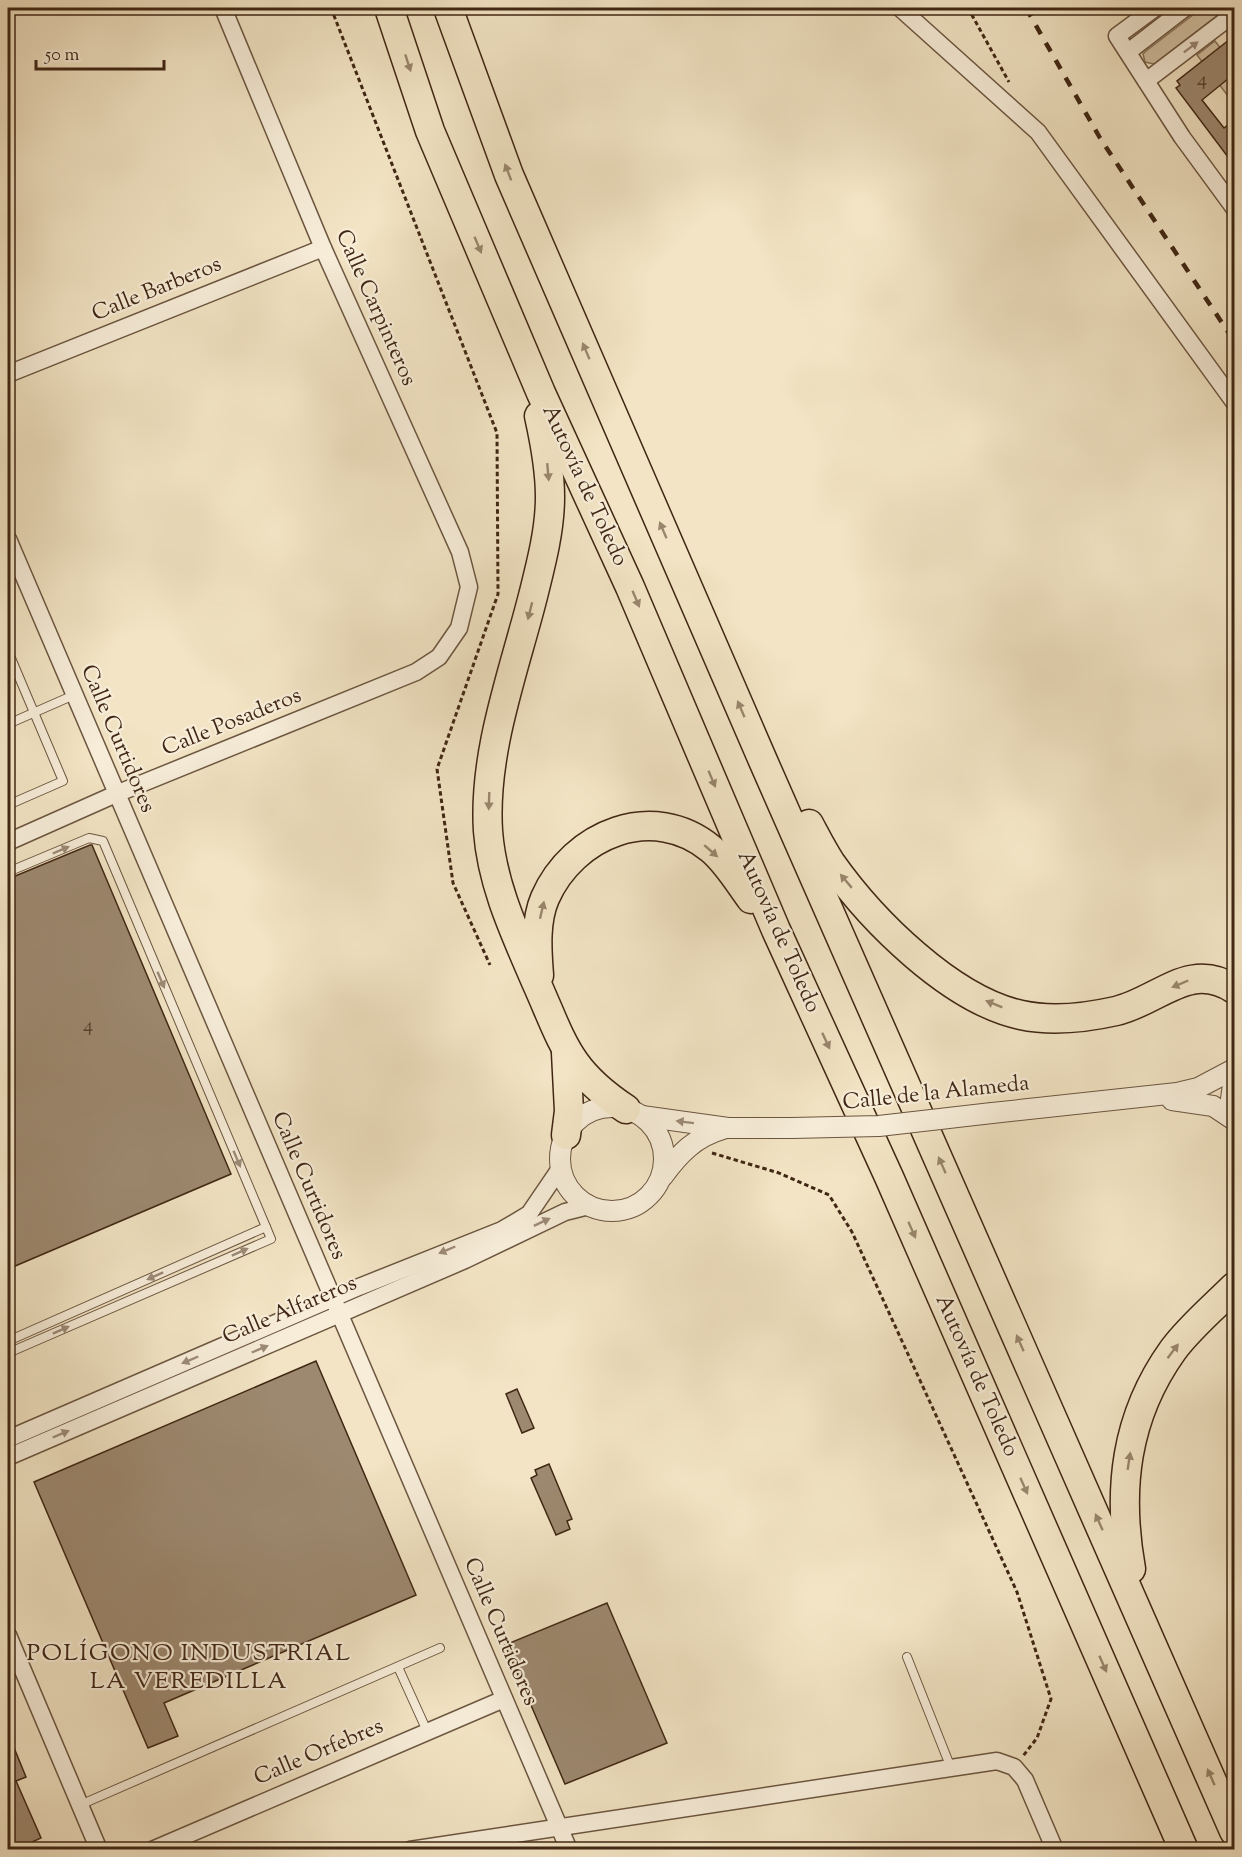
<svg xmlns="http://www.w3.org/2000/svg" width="1242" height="1857" font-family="'Sorts Mill Goudy',serif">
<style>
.green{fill:#d4c4a6;stroke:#8a765d;stroke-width:1.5}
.building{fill:#9d8970;stroke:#402714;stroke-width:1.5}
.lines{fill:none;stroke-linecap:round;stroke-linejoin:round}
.service-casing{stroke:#6c5640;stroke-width:10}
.minor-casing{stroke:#6c5640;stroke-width:19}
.tertiary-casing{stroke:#6c5640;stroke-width:22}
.motorway-casing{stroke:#402714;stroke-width:31}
.path{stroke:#402714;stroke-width:3;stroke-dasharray:4.5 3;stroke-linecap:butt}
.service{stroke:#f7edd9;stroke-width:8}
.minor{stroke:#f7edd9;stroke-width:16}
.tertiary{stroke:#f7edd9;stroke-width:20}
.motorway{stroke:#f2e4c4;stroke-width:28}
.rail{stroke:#402714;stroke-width:4.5;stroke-dasharray:10 10;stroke-linecap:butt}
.tertiary-bridge-casing{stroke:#6c5640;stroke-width:22;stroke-linecap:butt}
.tertiary-bridge{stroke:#f7edd9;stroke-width:20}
.oneway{fill:#9c8a76}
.oneway2{fill:#99866c}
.labels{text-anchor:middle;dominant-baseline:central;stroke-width:4.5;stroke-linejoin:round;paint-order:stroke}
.number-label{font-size:20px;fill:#57402b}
.street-label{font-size:22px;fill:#402714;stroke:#f7edd9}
.neighbourhood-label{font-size:24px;letter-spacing:1.5px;fill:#402714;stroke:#f7edd9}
</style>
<rect width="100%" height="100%" fill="#f2e4c4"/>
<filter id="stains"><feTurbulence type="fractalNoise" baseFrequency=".00333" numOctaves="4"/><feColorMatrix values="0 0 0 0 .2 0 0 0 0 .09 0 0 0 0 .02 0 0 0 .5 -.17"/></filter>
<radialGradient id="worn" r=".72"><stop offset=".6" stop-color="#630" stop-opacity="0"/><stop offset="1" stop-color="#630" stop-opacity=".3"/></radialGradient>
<g class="green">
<path d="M1202,8H1227L1154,64L1145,62L1143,54L1146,51Z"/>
<path d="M1215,41L1234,66V97L1231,100L1197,55Z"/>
</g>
<g class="building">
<path d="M1234,36V74L1202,100L1224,128L1234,120V165L1176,88L1180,85L1177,81Z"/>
<path d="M90,845H92L231,1174L8,1269V879Z"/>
<path d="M316,1361L416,1595L164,1703L178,1736L148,1748L34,1482Z"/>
<path d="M517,1389L534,1428L522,1433L506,1394Z"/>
<path d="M549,1464L572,1519L567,1521L570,1529L556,1535L531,1478L537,1475L535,1470Z"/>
<path d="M607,1603L667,1743L565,1784L505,1645Z"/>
<path d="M8,1733L26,1777L16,1781L41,1838L15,1850H8Z"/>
</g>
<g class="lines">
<defs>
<g id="service">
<path d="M8,651L63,781L8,805"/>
<path d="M8,724L74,695"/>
<path d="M8,872L89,838L103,841L266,1227L8,1341"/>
<path d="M8,1353L271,1239L266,1227"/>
<path d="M907,1657L951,1768"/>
<path d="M398,1667L427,1731"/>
<path d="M80,1805L440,1648"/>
</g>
<g id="minor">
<path d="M900,8L1038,132L1234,402"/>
<path d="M1155,8L1117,36L1182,137L1234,208"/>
<path d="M1128,52L1185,8"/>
<path d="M1146,81L1234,14"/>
<path d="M8,374L323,248"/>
<path d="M8,539L569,1850"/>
<path d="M8,842L116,794L416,672L439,657L459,628L469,587L460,552L323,248L223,8"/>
<path d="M8,1439L359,1287L502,1230L529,1214L561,1167"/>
<path d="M8,1457L465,1260L565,1212L589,1206"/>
<path d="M8,1635L99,1850"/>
<path d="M152,1850L504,1699"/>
<path d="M410,1850L997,1761L1014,1767L1025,1780L1055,1850"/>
</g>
<g id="tertiary">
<path d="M1234,1077L1231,1099L1234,1120"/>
<path d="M1172,1100L1213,1106L1234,1120"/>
<circle cx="612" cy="1159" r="52"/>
<path d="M992,1113L1177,1093L1198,1088L1234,1069"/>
<path d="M642,1116L728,1128H792"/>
<path d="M663,1176C679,1154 695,1137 723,1129"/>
</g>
<g id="motorway">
<path d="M389,8L430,131L541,393L630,587L776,930L889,1177L1184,1850"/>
<path d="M448,8L509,175L764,763L1234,1831"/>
<path d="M539,416C545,443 550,470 550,497C550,530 541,564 533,596C514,671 483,752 488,831C492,885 515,933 536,982C563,1042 567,1070 626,1109"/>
<path d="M809,824C816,837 823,851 831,863C872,921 951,1000 1021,1015C1053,1022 1085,1018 1116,1011C1159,1001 1189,960 1234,989"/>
<path d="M539,975C537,950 535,921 545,898C573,834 653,801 711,849C727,862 739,883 751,899"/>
<path d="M566,1053L569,1111L566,1135"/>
<path d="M1131,1569C1117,1490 1125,1417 1173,1350C1190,1327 1214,1307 1234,1287"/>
</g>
</defs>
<use href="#service" class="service-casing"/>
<use href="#minor" class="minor-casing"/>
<use href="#tertiary" class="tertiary-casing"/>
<use href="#motorway" class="motorway-casing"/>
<g class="path">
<path d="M331,8L497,433L498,594L437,769L453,883L490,965"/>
<path d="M968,8L1009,82"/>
<path d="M712,1153L779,1173L829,1195L852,1232L1017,1592L1051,1699L1037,1738L1023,1756"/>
</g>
<use href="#service" class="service"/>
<use href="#minor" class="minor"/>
<use href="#tertiary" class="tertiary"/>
<use href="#motorway" class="motorway"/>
<path class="rail" d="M1026,8L1100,138L1234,341"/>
<defs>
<path id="tertiary-bridge" d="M792,1128L879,1126L992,1113"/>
</defs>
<use href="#tertiary-bridge" class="tertiary-bridge-casing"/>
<use href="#tertiary-bridge" class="tertiary-bridge"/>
</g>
<defs><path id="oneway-solid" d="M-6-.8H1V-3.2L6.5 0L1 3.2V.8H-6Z" transform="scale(1.5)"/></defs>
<g class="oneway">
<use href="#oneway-solid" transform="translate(1191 47) rotate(-37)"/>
<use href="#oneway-solid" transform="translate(61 850) rotate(-23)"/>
<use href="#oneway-solid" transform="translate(161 980) rotate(67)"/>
<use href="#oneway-solid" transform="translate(685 1122) rotate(-173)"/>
<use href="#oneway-solid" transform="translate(237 1159) rotate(67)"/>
<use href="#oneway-solid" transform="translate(542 1222) rotate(-25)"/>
<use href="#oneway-solid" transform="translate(447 1250) rotate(157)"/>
<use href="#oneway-solid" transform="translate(240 1252) rotate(-24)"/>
<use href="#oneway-solid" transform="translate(155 1276) rotate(156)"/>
<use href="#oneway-solid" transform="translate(61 1330) rotate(-24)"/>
<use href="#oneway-solid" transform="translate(260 1349) rotate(-23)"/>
<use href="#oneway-solid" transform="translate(190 1360) rotate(157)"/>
<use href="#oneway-solid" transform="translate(61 1434) rotate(-23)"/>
</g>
<g class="oneway2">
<use href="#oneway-solid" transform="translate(408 63) rotate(72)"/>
<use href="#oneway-solid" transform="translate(508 172) rotate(-111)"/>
<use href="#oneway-solid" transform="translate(478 245) rotate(67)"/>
<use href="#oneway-solid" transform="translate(586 351) rotate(-113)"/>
<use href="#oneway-solid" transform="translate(548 472) rotate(85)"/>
<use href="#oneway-solid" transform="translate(663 530) rotate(-113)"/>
<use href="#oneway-solid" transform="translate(636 599) rotate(67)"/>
<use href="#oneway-solid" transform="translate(530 611) rotate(104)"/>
<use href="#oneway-solid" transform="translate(741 709) rotate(-113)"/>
<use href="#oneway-solid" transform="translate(712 779) rotate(67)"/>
<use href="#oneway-solid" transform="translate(489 801) rotate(92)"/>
<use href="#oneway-solid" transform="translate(711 851) rotate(41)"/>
<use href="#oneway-solid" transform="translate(846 881) rotate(-130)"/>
<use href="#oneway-solid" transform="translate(542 910) rotate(-77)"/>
<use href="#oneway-solid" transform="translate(1180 984) rotate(157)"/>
<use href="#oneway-solid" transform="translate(994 1004) rotate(-158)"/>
<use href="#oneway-solid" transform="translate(826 1041) rotate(65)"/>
<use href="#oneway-solid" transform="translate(942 1165) rotate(-114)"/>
<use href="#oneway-solid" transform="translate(912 1230) rotate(66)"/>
<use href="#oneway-solid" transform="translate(1020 1343) rotate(-114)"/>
<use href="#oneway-solid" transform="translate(1173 1351) rotate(-53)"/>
<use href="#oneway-solid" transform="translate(1129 1461) rotate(-81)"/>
<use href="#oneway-solid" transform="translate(1024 1486) rotate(66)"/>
<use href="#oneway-solid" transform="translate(1099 1522) rotate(-114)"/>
<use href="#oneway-solid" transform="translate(1103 1664) rotate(66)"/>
<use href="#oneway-solid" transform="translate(1211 1777) rotate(-114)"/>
</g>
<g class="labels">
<g class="number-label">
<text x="1202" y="80">4</text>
<text x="88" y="1026">4</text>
</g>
<g class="street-label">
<text transform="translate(157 290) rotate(-22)">Calle Barberos</text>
<text transform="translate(375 308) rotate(66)">Calle Carpinteros</text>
<text transform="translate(584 486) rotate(65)">Autovía de Toledo</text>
<text transform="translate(232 723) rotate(-22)">Calle Posaderos</text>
<text transform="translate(117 739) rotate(67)">Calle Curtidores</text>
<text transform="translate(778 932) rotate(66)">Autovía de Toledo</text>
<text transform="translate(936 1094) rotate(-6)">Calle de la Alameda</text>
<text transform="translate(308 1186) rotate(67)">Calle Curtidores</text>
<text transform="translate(290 1311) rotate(-23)">Calle Alfareros</text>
<text transform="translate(976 1376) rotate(66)">Autovía de Toledo</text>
<text transform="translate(500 1632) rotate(67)">Calle Curtidores</text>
<text transform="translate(319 1753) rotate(-23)">Calle Orfebres</text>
</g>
<g class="neighbourhood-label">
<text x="189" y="1654">POLÍGONO INDUSTRIAL<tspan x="189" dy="28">LA VEREDILLA</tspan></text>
</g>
</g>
<rect width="1242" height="1857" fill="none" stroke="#f2e4c4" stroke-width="30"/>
<rect x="9" y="9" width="1224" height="1839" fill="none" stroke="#402714" stroke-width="3"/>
<rect x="15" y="15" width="1212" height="1827" fill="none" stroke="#402714" stroke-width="1.5"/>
<path d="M36 60v9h128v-9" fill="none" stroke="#402714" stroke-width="3"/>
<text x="45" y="60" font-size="18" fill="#402714" stroke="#f7edd9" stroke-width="4.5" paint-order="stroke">50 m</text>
<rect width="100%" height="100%" filter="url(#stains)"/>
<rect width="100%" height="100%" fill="url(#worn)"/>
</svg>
